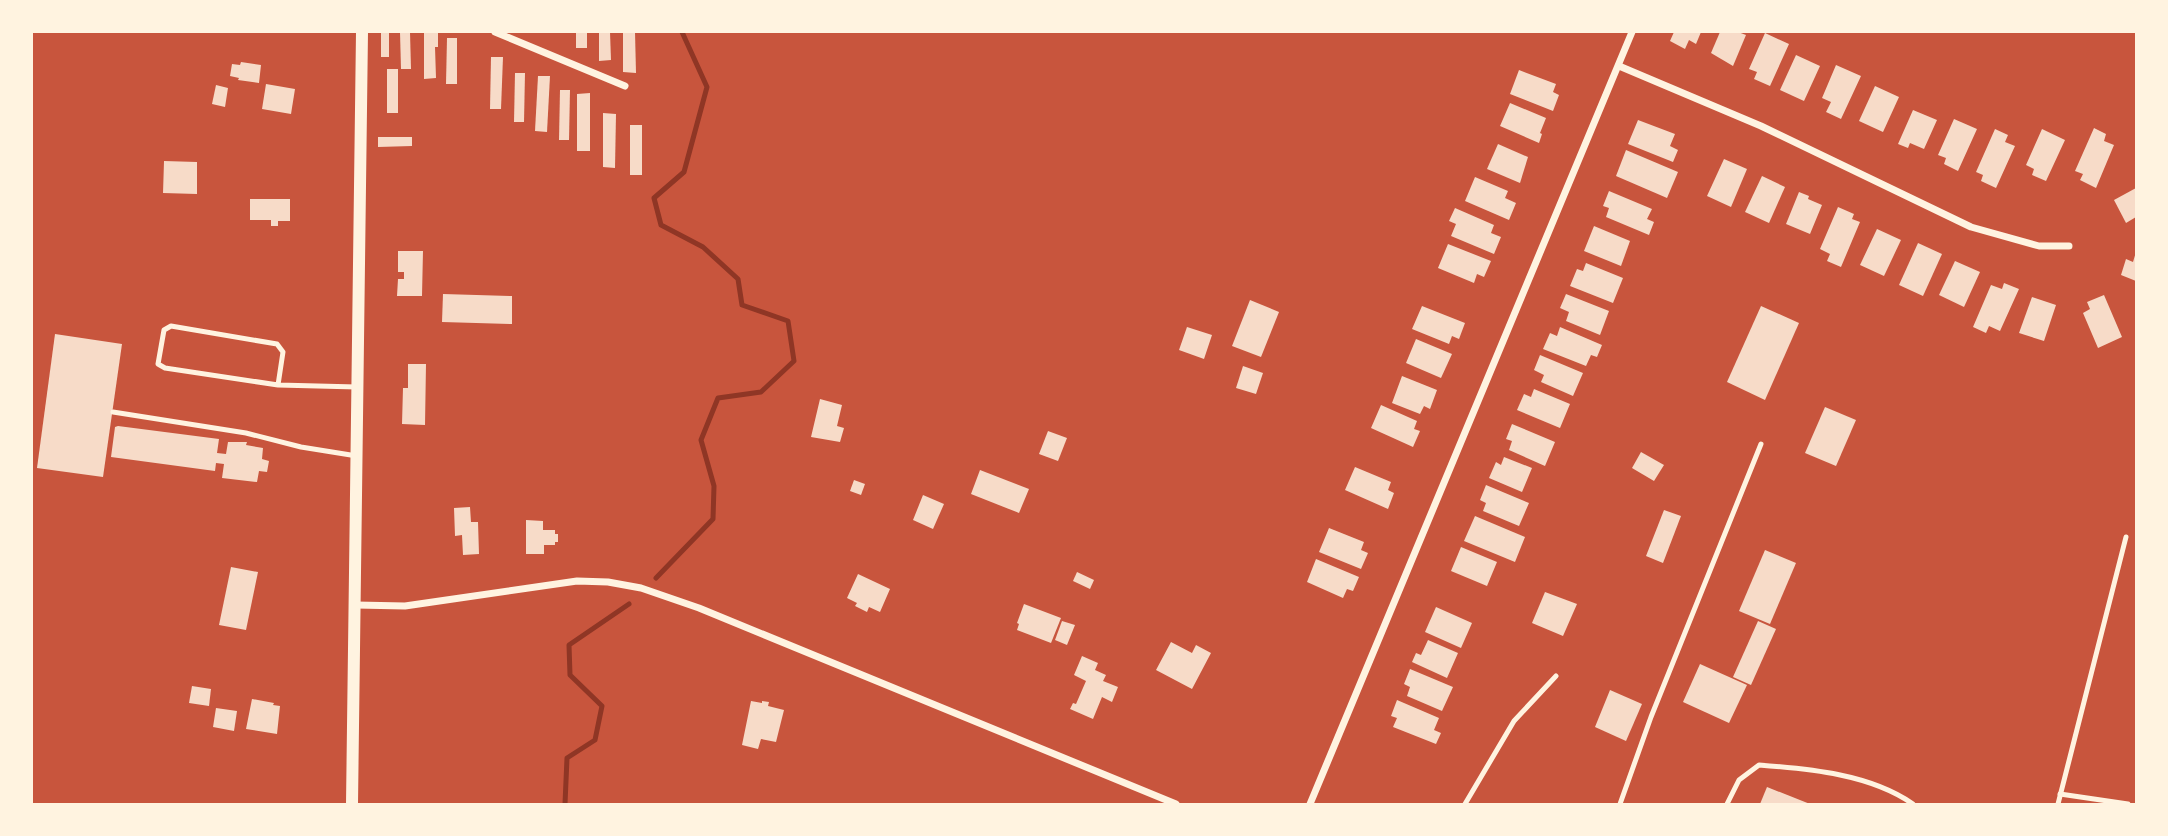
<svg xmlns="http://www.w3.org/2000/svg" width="2168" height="836" font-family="'Noto Sans',sans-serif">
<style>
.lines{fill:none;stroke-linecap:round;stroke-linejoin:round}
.stream{stroke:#8f3625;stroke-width:5}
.building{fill:#f7dbc8}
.service{stroke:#fff3e0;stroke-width:5}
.minor{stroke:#fff3e0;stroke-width:7}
.tertiary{stroke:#fff3e0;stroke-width:12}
</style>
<rect width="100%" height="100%" fill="#c8553d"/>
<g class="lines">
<g class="stream">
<path d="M656,578L713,519L714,486L701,440L718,398L761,392L794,361L788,321L742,305L738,279L703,247L661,225L654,198L684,172L707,87L682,32"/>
<path d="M565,804L567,758L595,740L602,706L570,675L569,645L629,604"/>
</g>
</g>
<g class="building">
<rect x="381" y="32" width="8" height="25"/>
<path d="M400,32H410L411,69H401Z"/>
<path d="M424,32H438V47H435L436,78L424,79Z"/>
<rect x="576" y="32" width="11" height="16"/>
<path d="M599,32H610L611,60L599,61Z"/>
<path d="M623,32H635L636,73L623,72Z"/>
<path d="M1674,32H1701L1696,44L1689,40L1685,49L1670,41Z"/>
<path d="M1720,32H1738L1746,35L1733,66L1711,53Z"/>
<path d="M1765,33L1789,44L1770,86L1754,79L1757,72L1749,69Z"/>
<path d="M447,38H457V84H446Z"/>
<path d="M1796,55L1820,66L1804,101L1780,90Z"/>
<path d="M491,57H503L501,109H490Z"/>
<path d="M241,62L261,65L259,83L238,80L239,78L230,76L232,64L240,65Z"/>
<path d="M1836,65L1861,76L1841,119L1826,112L1831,102L1822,98Z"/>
<rect x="387" y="69" width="11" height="44"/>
<path d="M1519,70L1556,84L1553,92L1559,95L1553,111L1510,94Z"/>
<path d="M515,73H525L524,122H514Z"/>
<path d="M538,76H550L547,132L535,131Z"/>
<path d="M266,84L295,89L291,114L262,109Z"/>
<path d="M216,85L228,88L225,107L212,104Z"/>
<path d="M1875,86L1899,97L1883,132L1859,121Z"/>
<path d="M560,90H570L569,140H559Z"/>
<path d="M590,93V151H577V94Z"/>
<path d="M1510,103L1546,118L1540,133L1542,134L1539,143L1500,126Z"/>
<path d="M1913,110L1937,120L1924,149L1910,143L1908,148L1898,144Z"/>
<path d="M603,113L616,114L615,168L603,167Z"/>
<path d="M1954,119L1977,129L1958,171L1944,164L1946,158L1938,155Z"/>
<path d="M1638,120L1675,134L1670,146L1678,150L1673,162L1628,144Z"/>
<rect x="630" y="125" width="12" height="50"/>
<path d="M2094,128L2106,134L2104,141L2114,145L2096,188L2080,180L2083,174L2075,171Z"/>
<path d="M1995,129L2008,135L2005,142L2015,146L1996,188L1981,181L1983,175L1976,172Z"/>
<path d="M2042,129L2065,140L2046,181L2032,175L2034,169L2026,165Z"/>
<path d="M378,137H412V146L378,147Z"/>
<path d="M1498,144L1528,157L1520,183L1487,169Z"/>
<path d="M1626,150L1678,172L1667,198L1616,176Z"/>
<path d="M1724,159L1747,169L1731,207L1707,196Z"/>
<path d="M164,161L197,162V194L163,193Z"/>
<path d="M1762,176L1785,187L1769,223L1745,212Z"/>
<path d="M1475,177L1508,191L1505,198L1516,203L1509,220L1465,201Z"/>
<path d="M2136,188V217L2126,223L2114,200Z"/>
<path d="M1609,191L1652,209L1647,219L1654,222L1649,235L1606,217L1609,208L1603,206Z"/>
<path d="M1799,192L1809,196L1808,199L1822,205L1810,234L1786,224Z"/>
<path d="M250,199H290V221H278V226H271V220H250Z"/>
<path d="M1838,207L1854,214L1852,219L1860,222L1841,267L1827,261L1830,254L1820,249Z"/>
<path d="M1455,208L1494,225L1491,233L1501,237L1494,254L1451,236L1456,224L1449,221Z"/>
<path d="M1594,226L1630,241L1621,266L1584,251Z"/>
<path d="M1877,229L1901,240L1884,276L1860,265Z"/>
<path d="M1918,243L1942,254L1923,296L1899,285Z"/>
<path d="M1448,244L1491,261L1484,277L1477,274L1474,283L1438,268Z"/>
<path d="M398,251H423L422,296H397L398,279H404V272H398Z"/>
<path d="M2136,252V281L2121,275L2126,259L2133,262Z"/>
<path d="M1955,261L1980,272L1964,307L1939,295Z"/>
<path d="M1586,263L1623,278L1613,303L1570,286L1577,269L1583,271Z"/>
<path d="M2004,283L2019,289L2000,331L1989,326L1986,333L1973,327L1991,285L2002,289Z"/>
<path d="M443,294L512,296V324L442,322Z"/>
<path d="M1566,294L1609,311L1600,335L1566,321L1569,312L1560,308Z"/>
<path d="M2104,295L2122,337L2098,348L2083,313L2090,309L2087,302Z"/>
<path d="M2032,297L2056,305L2044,341L2019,333Z"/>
<path d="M1250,300L1279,312L1261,357L1232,346Z"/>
<path d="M1422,306L1465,323L1459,339L1452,336L1449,344L1412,329Z"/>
<path d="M1761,306L1799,323L1765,400L1727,382Z"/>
<path d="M1187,327L1212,335L1204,359L1179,350Z"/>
<path d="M1560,327L1602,345L1597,357L1591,355L1586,366L1543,349L1550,333L1557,336Z"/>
<path d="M55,334L122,344L103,477L37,468Z"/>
<path d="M1416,339L1452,354L1441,378L1406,363Z"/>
<path d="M1540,355L1583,373L1573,396L1541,382L1544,375L1534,370Z"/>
<path d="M408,364H426L425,425L402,424L403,388H408Z"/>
<path d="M1243,366L1263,373L1256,394L1236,388Z"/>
<path d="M1402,376L1437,390L1430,409L1424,406L1420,414L1392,403Z"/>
<path d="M1534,389L1570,404L1560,428L1517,410L1524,394L1531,397Z"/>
<path d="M820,399L842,405L837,426L844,428L840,442L811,437Z"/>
<path d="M1381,405L1417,421L1414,429L1420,431L1413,447L1371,428Z"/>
<path d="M1825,407L1856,420L1836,466L1805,453Z"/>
<path d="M1512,424L1555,442L1545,466L1509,450L1512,441L1506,439Z"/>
<path d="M118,426L219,439L217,453L226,454L228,442H247L246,445L263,448L262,459L269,461L267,472L259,471L257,482L222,478L224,464L216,463L215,471L111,457L115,427Z"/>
<path d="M1048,431L1067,438L1058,461L1039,454Z"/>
<path d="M1641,452L1664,465L1654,481L1632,468Z"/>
<path d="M1504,457L1532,468L1522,492L1489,478L1496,462L1501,465Z"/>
<path d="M1355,467L1391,482L1388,490L1394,493L1388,509L1345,490Z"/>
<path d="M980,470L1029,489L1019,513L971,494Z"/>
<path d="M854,480L865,484L861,495L850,491Z"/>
<path d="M1486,485L1529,503L1519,526L1483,511L1486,503L1480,500Z"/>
<path d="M923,495L944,504L933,529L913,520Z"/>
<path d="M470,507L471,522H478L479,554L463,555L462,535L455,536L454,508Z"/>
<path d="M1664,510L1681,516L1663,563L1646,556Z"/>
<path d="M1475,516L1525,537L1515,562L1464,541Z"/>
<path d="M526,520L543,521V530H555V534H558V542H555V545H544V554H526Z"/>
<path d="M1329,528L1364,542L1361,550L1368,553L1361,569L1319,552Z"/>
<path d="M1461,547L1497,562L1487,586L1451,571Z"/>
<path d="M1765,550L1796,563L1770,624L1739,611Z"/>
<path d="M1316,559L1359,577L1353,591L1347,589L1343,598L1307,582Z"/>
<path d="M231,567L258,572L246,630L219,625Z"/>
<path d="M1077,572L1094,580L1090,589L1073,581Z"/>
<path d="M858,574L890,589L880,612L869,607L867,612L855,606L857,603L847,598Z"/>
<path d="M1545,592L1577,604L1563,636L1532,623Z"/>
<path d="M1024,604L1061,618L1051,643L1017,630L1019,624L1017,623Z"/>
<path d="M1436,607L1472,623L1461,648L1425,632Z"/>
<path d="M1062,621L1075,625L1067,645L1055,640Z"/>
<path d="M1758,621L1776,629L1751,685L1733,677Z"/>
<path d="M1428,640L1458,653L1447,678L1412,662L1416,653L1421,655Z"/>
<path d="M1171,642L1192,653L1196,645L1211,653L1192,689L1156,670Z"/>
<path d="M1082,656L1098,663L1095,670L1106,675L1103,681L1118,687L1112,702L1102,697L1093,719L1070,709L1073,703L1076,704L1086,681L1074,675Z"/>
<path d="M1700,664L1747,685L1729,723L1683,702Z"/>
<path d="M1410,669L1453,687L1442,711L1407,696L1410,687L1404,684Z"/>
<path d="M192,686L211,689L209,706L189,703Z"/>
<path d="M1610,690L1642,704L1626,741L1595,727Z"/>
<path d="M252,699L274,703L273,705L280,706L277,734L246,729Z"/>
<path d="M1397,700L1439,718L1434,730L1441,733L1436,744L1393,727L1397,718L1391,716Z"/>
<path d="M751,701L762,703V701L769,702L768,706L784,710L776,742L761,739L758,749L742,745Z"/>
<path d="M216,708L237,711L234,731L213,727Z"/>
<path d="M1767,787L1810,804H1760Z"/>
</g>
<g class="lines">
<g class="service">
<path d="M278,385L165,368L158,364L164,330L171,326L277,344L283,352L278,385L357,387"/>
<path d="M113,412L246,433L301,447L357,456"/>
<path d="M2060,794L2128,804"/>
<path d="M1465,804L1514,721L1556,676"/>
<path d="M1620,804L1651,717L1761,444"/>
<path d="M1727,804L1739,780L1759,765C1810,769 1870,774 1913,804"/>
<path d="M2058,804L2126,537"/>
</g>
<g class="minor">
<path d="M495,32L625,86"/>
<path d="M1619,66L1761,126L1971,227L2039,246H2069"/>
<path d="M356,605L405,606L577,581L608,582L641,588L699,608L1176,804"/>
<path d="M1310,804L1632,32"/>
</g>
<path class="tertiary" d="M352,804L362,32"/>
</g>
<rect width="2168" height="836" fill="none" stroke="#fff3e0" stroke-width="66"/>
</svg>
